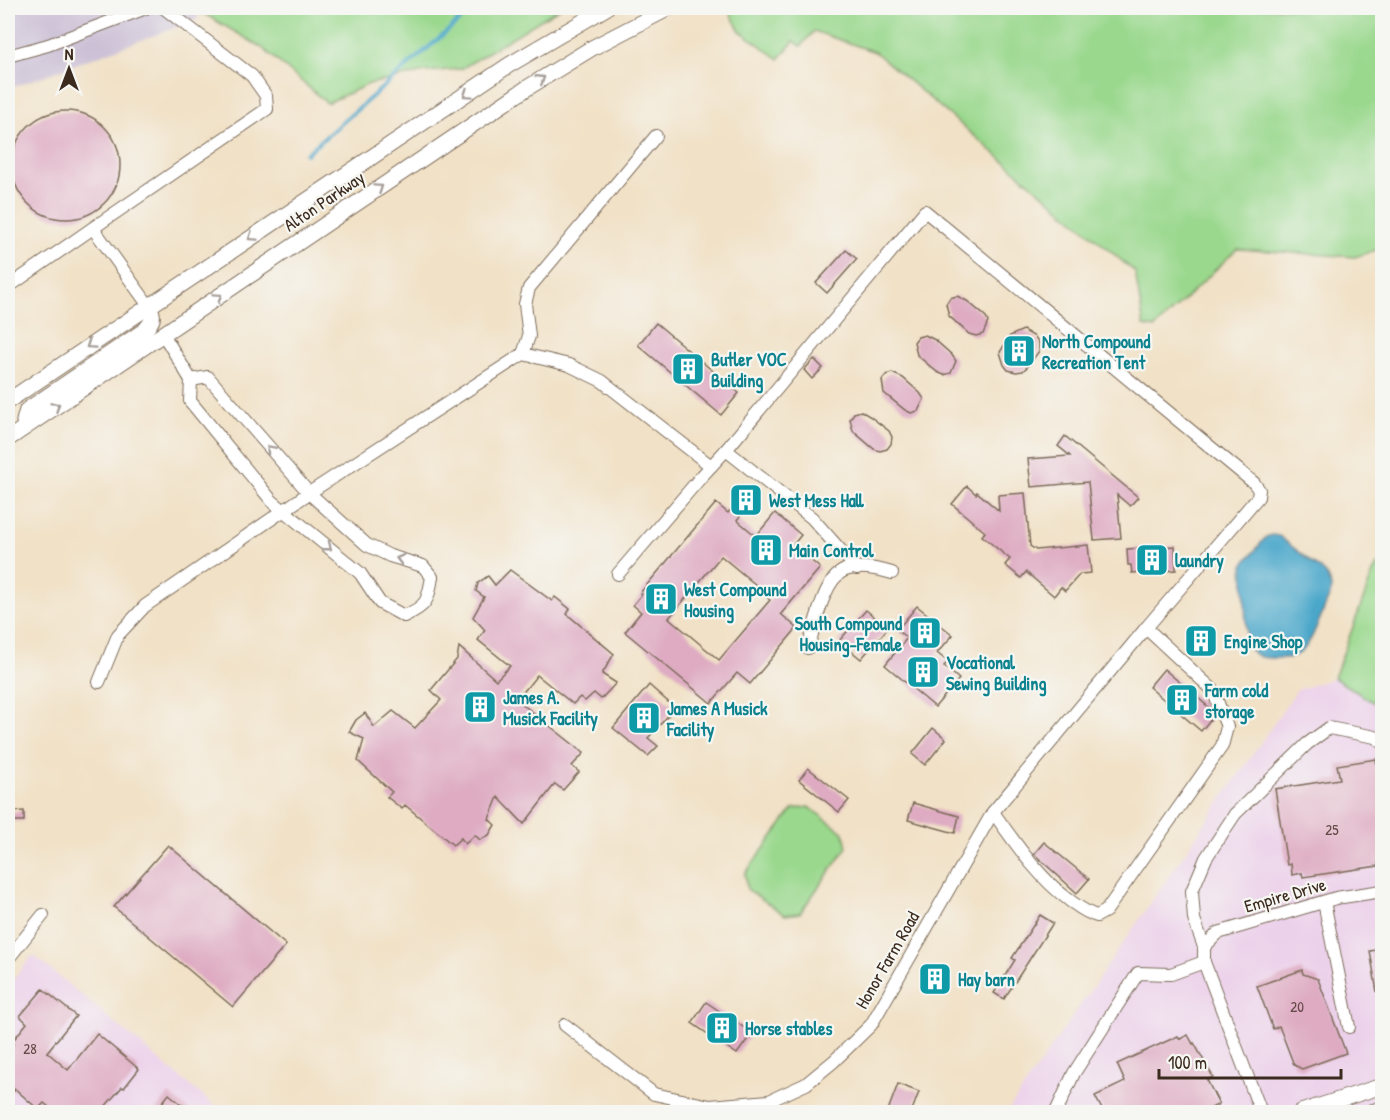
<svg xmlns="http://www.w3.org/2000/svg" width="1390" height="1120" font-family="'Patrick Hand',sans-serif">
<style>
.built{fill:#ecd1ea}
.industrial{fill:#cbbfd5}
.green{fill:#9ad88d;stroke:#6a8156;stroke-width:1.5}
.water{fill:#4ca7ca;stroke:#446874;stroke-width:1.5}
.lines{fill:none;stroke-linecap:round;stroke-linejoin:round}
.stream{stroke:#4ca7ca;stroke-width:4}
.building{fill:#deabc2;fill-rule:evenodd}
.minor-casing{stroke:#7b6a59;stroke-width:14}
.major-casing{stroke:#7b6a59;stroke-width:17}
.minor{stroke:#fff;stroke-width:12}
.major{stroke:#fff;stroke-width:15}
.oneway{stroke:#a79f9a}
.labels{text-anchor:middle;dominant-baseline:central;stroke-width:4.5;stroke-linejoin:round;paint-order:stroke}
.number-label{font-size:15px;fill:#644a47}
.street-label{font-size:18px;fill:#3b2a1e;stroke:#f6f6f2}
.culture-label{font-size:18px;font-weight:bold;fill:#0d838f;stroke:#f6f6f2;text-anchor:start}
</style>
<rect width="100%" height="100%" fill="#f6f6f2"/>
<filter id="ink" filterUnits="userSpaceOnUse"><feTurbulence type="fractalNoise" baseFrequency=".0167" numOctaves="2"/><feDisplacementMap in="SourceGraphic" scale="12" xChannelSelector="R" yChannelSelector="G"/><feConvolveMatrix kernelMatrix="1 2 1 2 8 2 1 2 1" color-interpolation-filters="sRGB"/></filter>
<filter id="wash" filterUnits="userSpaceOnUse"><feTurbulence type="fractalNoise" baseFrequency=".008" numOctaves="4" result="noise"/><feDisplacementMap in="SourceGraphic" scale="24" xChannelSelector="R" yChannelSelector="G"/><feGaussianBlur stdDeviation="1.35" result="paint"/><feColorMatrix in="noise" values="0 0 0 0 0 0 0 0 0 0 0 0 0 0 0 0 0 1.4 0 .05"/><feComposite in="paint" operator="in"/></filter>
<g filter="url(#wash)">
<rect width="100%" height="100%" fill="#f1e1c6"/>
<g class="built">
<path d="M1334,678L1382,708V1112H1007L1297,690Z"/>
<path d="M33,955L222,1112H8V986Z"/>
</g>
<path class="industrial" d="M8,8H194L202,11L196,20L8,89Z"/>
<g class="green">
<path d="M194,8H560L461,69L425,72L369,84L327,103L261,47Z"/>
<path d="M727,8H1382V248L1355,257L1237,249L1155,328L1144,326L1135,272L875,52L814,31L801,46L794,41L779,59L740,31Z"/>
<path d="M1382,558V708L1334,678L1374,570Z"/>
<path d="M809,807L844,833L847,847L800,913L785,915L747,889L745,874L793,809Z"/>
</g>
<path class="water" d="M1272,535L1279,536L1326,574L1331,587L1330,595C1323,610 1312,644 1300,653C1292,659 1282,658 1272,658C1259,658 1253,656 1247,643L1243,565L1266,537Z"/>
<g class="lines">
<path class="stream" d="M306,154L474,8"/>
</g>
<g id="blocks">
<g class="building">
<circle cx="66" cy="165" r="54"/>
<path d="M846,250L857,259L827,293L816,283Z"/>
<path d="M957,296L967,301L985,316L988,322L983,334L976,336L969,334L949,316L946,304L950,298Z"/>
<path d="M656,323L739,393L721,415L638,345Z"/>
<path d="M1023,330L1035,337L1039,343V351L1028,366L1023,371L1016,372L1008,370L1004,365L1000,352L1010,336Z"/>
<path d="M925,335L935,340L952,355L956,361L951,373L944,375L937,372L917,355L914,342L918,337Z"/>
<path d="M814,359L823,368L812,379L804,370Z"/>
<path d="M892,373L903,378L920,393L924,399L918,411L911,413L905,410L884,393L882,380L886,375Z"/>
<path d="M861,411L871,417L889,431L892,437L891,444L887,449L880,451L874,449L853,431L850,419L854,413Z"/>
<path d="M1065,436L1138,497L1130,506L1117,495L1121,538L1094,540L1088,482L1031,487L1028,459L1070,456L1058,446Z"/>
<path d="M967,486L976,494L977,492L999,511L998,495L1025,493L1030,546L1036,550L1088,545L1091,573L1080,574L1065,591L1061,587L1054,596L1026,572L1021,578L1005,565L1010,559L982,536L985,532L952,504Z"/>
<path d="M745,492L754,499L737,520L756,536L775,513L801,535L793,545L820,568L781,614L797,628L750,684L737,673L711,703L625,632L641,612L633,605L642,594L640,593L716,503L728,513ZM721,556L762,590L760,592L770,600L719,660L669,618Z"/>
<path d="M1175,546L1176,570L1132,573L1131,565H1128L1127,549Z"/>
<path d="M510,570L552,601L555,597L570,609L567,614L614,654L602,674L616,683L601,699L594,693L585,701L580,697L573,704L537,675L517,700L584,753L572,766L579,772L563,790L555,784L524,824L498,797L489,819L495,825L489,835L480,840L475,835L465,844L461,838L453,845L405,805L402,809L387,797L392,792L358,761L364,739L349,732L356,720L365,713L374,727L393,711L415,728L441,700L431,690L457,659L459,647L496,680L510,666L478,640L485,630L473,617L484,597L476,591L478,583L488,576L495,585Z"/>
<path d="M917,606L953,635L937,653L948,662L944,666L959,679L935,707L885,665L907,638L897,630Z"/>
<path d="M866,610L888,628L861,659L839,641Z"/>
<path d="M1195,626L1209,638L1202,646L1188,635Z"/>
<path d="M1164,669L1212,710L1214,715L1201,731L1149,687Z"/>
<path d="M649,685L675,708L648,738L658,746L648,756L613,728Z"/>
<path d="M933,728L946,739L925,765L912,754Z"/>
<path d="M1376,759L1383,797V861L1378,862V866L1303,877L1302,873L1292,875L1291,864L1287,865L1275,789L1340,779L1337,765Z"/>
<path d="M808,768L849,800L839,812L799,780Z"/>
<path d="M913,803L959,816L955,833L908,820Z"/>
<path d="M24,811V821H12L11,812Z"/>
<path d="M1044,842L1089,879L1077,893L1034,854Z"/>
<path d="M168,845L286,945L233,1007L114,907Z"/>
<path d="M1040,915L1053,923L1004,999L994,993L1015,960L1012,958Z"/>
<path d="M1383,949V992H1377L1370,951Z"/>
<path d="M1302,970L1303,974L1318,979L1346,1053L1302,1069L1294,1065L1279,1026L1273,1029L1257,986Z"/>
<path d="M43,989L76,1016L47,1052L68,1070L97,1034L139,1069L124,1088L122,1087L103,1109L102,1108L98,1113H56L44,1103L38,1109L15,1089L14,1091L8,1086V1051L13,1044L11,1043L27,1023L20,1016Z"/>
<path d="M706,1002L752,1033L737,1054L692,1023Z"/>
<path d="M1188,1035L1193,1044L1194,1043L1213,1077L1207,1080L1219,1104L1202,1113H1104L1095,1096L1125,1082L1117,1064L1178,1036L1180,1039Z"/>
<path d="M898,1084L919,1092L911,1113H887Z"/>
<path d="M169,1094L192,1113H154Z"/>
</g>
</g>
</g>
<g filter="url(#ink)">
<use href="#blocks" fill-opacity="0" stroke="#7b6a59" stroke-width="1.5"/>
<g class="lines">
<defs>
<g id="minor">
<path d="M8,56L48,45L146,8"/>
<path d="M93,228L267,109L266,96L252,76L164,8"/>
<path d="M8,287L93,228L149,306"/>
<path d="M163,334L191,380L190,401L272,501L360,573L380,603L404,616C427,606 428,601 432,577L423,566L390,556L367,545L309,493L208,377L191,380"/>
<path d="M523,354L529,336L525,304L529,288L656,136"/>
<path d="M857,569L812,518L726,450L925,211L1254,483L1259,490L1258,497L1146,628L1213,690L1227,727L1222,746L1106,911L1097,916C1086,913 1079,907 1069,900C1037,876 1016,844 993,812"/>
<path d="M618,574L701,477L726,450"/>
<path d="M808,648C815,627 823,579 845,570C860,565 878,569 892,573"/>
<path d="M99,682L118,635L145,606L309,493L523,354L569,365L602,381L711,466"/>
<path d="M1324,902L1349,1027"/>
<path d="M1204,947L1218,933L1336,898L1382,891"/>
<path d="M8,959L43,915"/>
<path d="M565,1025L654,1094L710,1106L769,1101L806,1084L834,1061L871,1025L993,812L1146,628"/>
<path d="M1056,1112L1074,1073L1138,973L1171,974L1204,962"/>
<path d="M1261,1112L1204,962V947L1194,919L1192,891L1206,858L1235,814L1307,744L1329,728L1375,737L1382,742"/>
</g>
<g id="major">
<path d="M8,401L509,65L606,8"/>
<path d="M25,427L24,421L27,410L145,330C153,321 155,317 149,306"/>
<path d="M8,439L527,88L592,48L669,8"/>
<path d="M1301,1112L1382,1086"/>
<path d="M1372,1112L1382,1109"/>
</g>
</defs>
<use href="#minor" class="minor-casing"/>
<use href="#major" class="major-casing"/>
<use href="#minor" class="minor"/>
<use href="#major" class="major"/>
</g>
<defs><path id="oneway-chevron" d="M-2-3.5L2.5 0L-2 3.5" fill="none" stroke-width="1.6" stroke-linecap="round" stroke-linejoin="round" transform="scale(1.5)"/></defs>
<g class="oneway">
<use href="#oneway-chevron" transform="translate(541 79) rotate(-32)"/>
<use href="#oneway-chevron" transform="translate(467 94) rotate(146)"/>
<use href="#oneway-chevron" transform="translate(379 188) rotate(-34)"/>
<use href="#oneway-chevron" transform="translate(252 237) rotate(146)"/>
<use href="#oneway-chevron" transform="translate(218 297) rotate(-34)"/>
<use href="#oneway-chevron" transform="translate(90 345) rotate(146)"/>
<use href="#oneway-chevron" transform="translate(56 406) rotate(-34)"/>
<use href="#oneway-chevron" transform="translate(270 449) rotate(-131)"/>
<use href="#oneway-chevron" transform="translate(328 547) rotate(38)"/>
<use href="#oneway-chevron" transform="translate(400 559) rotate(-165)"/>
</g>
</g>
<defs>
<symbol id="building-square" viewBox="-11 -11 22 22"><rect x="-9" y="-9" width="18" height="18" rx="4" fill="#0f9aa8" stroke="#f6f6f2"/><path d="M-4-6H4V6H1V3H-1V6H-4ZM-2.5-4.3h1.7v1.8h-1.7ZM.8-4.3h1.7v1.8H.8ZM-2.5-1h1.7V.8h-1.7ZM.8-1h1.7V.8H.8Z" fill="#fff"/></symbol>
</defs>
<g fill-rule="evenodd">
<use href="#building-square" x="1000" y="332" width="38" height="38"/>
<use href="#building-square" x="669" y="350" width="38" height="38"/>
<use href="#building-square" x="727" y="481" width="38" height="38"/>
<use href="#building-square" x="747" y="531" width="38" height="38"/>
<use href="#building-square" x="1133" y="541" width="38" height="38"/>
<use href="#building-square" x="642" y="580" width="38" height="38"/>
<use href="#building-square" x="906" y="614" width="38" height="38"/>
<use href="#building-square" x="1182" y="622" width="38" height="38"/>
<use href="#building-square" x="904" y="653" width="38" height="38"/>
<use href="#building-square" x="1163" y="681" width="38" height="38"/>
<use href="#building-square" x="461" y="688" width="38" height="38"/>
<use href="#building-square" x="625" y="699" width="38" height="38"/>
<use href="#building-square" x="916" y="960" width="38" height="38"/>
<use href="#building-square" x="703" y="1009" width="38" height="38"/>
</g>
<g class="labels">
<g class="number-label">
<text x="1332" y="829">25</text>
<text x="1297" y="1006">20</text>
<text x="30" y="1048">28</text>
</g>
<g class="street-label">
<text transform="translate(324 201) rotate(-34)">Alton Parkway</text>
<text transform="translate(1285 895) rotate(-16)">Empire Drive</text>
<text transform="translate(887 960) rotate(-60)">Honor Farm Road</text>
</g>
<g class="culture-label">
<text x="1042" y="341">North Compound<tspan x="1042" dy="21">Recreation Tent</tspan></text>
<text x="711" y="359">Butler VOC<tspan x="711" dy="21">Building</tspan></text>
<text x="769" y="500">West Mess Hall</text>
<text x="789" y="550">Main Control</text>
<text x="1175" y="560">laundry</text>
<text x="684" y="589">West Compound<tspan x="684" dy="21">Housing</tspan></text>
<text x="902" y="623" text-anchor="end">South Compound<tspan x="902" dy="21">Housing-Female</tspan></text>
<text x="1224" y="641">Engine Shop</text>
<text x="946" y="662">Vocational<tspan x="946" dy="21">Sewing Building</tspan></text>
<text x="1205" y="690">Farm cold<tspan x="1205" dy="21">storage</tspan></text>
<text x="503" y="697">James A.<tspan x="503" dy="21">Musick Facility</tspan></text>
<text x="667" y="708">James A Musick<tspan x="667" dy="21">Facility</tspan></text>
<text x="958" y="979">Hay barn</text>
<text x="745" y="1028">Horse stables</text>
</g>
</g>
<rect width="1390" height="1120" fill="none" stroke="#f6f6f2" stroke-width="30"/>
<g transform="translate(69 69)" stroke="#f6f6f2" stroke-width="4.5" paint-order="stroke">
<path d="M0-4.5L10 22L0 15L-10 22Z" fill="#3b2a1e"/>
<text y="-9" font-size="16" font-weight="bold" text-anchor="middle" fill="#3b2a1e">N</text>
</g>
<path d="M1159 1069v9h182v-9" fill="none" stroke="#3b2a1e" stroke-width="3"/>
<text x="1168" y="1069" font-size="18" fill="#3b2a1e" stroke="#f6f6f2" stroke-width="4.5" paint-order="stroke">100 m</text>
</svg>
